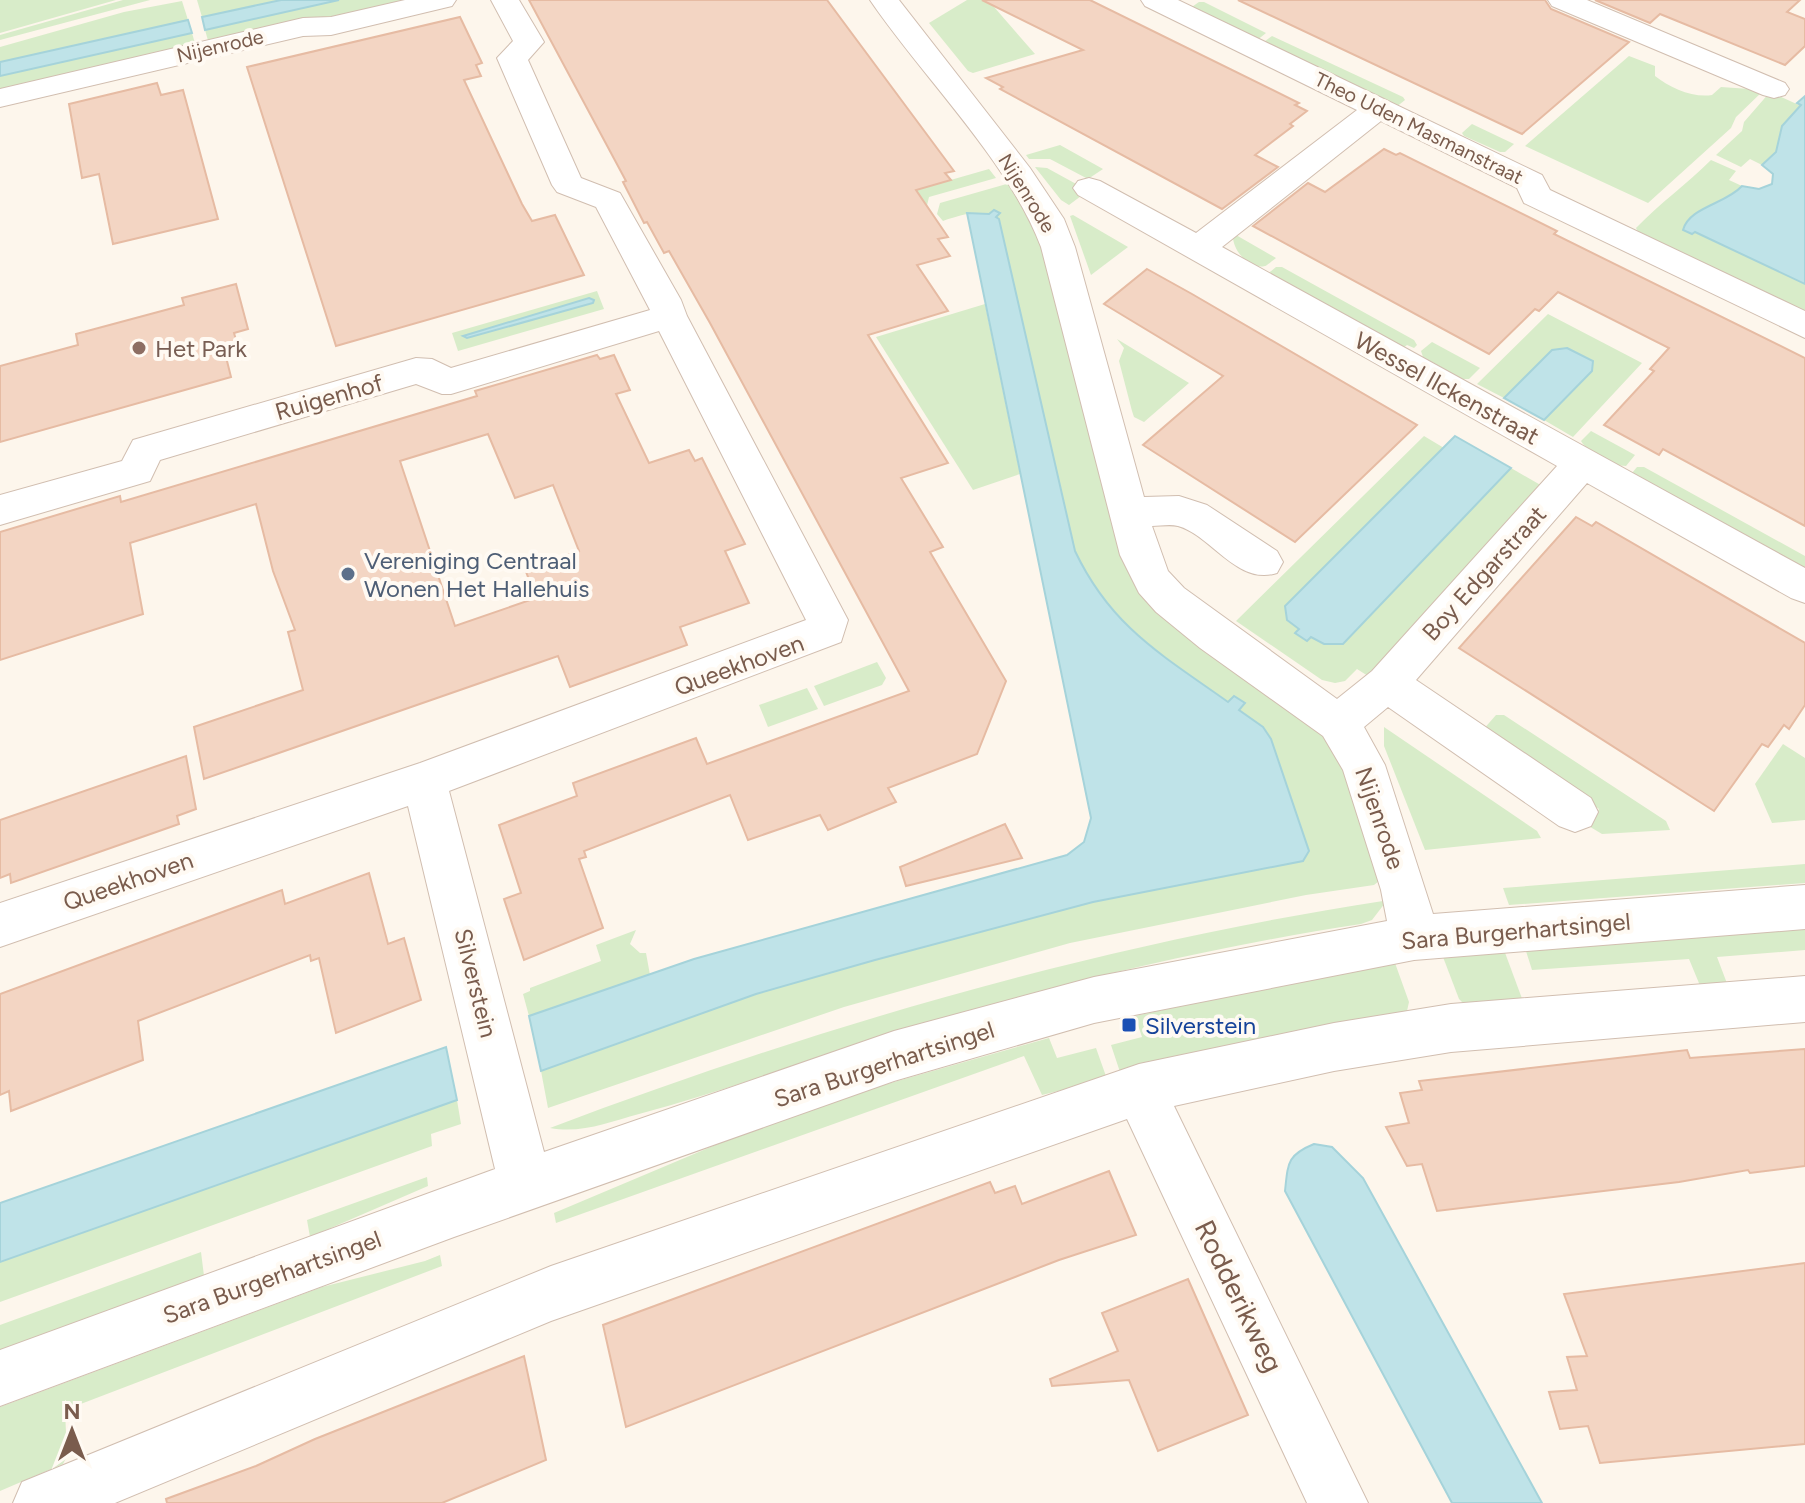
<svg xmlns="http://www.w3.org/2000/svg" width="1805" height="1503" font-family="Figtree,sans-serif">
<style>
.green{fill:#d8ecc9}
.water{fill:#bfe3e8;stroke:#a5d3da;stroke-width:2}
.building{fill:#f3d5c3;stroke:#e6bba3;stroke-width:2;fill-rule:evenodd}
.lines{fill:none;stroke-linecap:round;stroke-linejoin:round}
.minor-casing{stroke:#d1beb0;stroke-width:2}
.minor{fill:#fff;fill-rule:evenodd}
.education-dot{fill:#8d6e63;stroke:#fffaf3;stroke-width:3}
.service-dot{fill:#5c6f8a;stroke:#fffaf3;stroke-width:3}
.transit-dot{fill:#1a4fb4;stroke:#fffaf3;stroke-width:3}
.labels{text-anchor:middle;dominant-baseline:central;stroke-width:8;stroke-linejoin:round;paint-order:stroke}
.far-street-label{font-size:20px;fill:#7a5c4d;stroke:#fffaf3}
.education-label{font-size:24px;fill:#785e54;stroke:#fffaf3;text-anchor:start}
.street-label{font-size:24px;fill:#7a5c4d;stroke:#fffaf3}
.service-label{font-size:24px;fill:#4e5e75;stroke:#fffaf3;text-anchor:start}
.transit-label{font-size:24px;fill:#164399;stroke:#fffaf3;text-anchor:start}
.near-street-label{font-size:28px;fill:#7a5c4d;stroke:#fffaf3}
</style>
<rect width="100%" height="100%" fill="#fdf6ec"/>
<g class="green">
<path d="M0,0H116L0,33Z"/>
<path d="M123,0H150L0,40V35Z"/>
<path d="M197,0H281L202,17Z"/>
<path d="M339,0H417L209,44L205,30Z"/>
<path d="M967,0H988L1035,54L973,73L968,71L929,23Z"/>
<path d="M182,1L188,20L0,62V47L124,12Z"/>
<path d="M1199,2H1204L1266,33L1256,41L1189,9Z"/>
<path d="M192,33L196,47L0,90V76Z"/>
<path d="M1272,36L1403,97L1405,100L1395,108L1261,44Z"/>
<path d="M1629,56L1655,66V76C1670,88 1693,98 1712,95L1721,87L1764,90L1736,117L1731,128L1648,203L1525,146Z"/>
<path d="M1770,92L1801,106L1782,126L1776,152L1762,165L1750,159L1741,167L1716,155L1742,131L1744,122Z"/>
<path d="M1472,124L1514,144L1505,152H1500L1464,136L1462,133Z"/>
<path d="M1060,145L1103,169L1088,179L1050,159H1029L1026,155Z"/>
<path d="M1711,160L1736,171L1729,180L1742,186L1731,198L1697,212L1694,232L1805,284V313L1638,232L1636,228C1660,203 1687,184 1711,160Z"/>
<path d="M1035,167L1047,168L1078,185L1074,190L1081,196L1069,205L1061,200Z"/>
<path d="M989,169L996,178L929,197L924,218L853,208Z"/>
<path d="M1010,183L1042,237L1117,541L1318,726L1342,763L1379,881L1374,885L1306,895L1070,943L844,1007L548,1108L541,1071L756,994L875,960L1093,902L1303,861L1263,727L1239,710L1244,703L1228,702C1162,655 1111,627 1075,551L999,219C979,209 964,214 943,221L937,214L940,203Z"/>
<path d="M1073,215L1128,247L1091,275L1070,216Z"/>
<path d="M1236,235L1276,258C1276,258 1266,266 1265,266C1249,270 1233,250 1233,237Z"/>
<path d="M1276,267H1282L1414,340L1417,345L1414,348L1407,345L1399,351L1265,276Z"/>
<path d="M597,291L604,309L458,351L452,333Z"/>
<path d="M985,304L1020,474L973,490L876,337Z"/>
<path d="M1548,314L1642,363L1573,437L1544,420L1592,371L1593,361L1567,348L1552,350L1504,398L1477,384Z"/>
<path d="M1117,339L1189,383L1144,422L1134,417L1132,411L1119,361L1124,348Z"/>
<path d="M1432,342L1480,368L1469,379H1462L1423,357L1421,351Z"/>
<path d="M1591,431L1635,455L1626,466C1612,466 1588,453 1581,441Z"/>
<path d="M1424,436L1444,448L1285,606L1299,630L1296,632L1343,644L1511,468L1544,487L1368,676L1357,669L1345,681L1335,683L1322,680L1236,621Z"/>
<path d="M1637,467H1644L1805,556V578L1627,479Z"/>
<path d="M877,662L886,678L882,685L824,706L814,686Z"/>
<path d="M807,688L818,709L768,727L759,705Z"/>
<path d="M1496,715H1504L1666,821L1670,830L1602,834L1587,825L1599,809L1482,731Z"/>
<path d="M1384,727L1537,831L1541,838L1425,850L1384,746Z"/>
<path d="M1783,744L1805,758V820L1772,823L1755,784Z"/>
<path d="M1805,864V883L1509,905L1503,888Z"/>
<path d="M1383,901L1385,903L1372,920L1361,924C1216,946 1070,981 929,1022C831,1051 737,1088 639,1114C609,1122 581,1134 550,1128C820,1026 1097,945 1383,901Z"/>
<path d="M1805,926V950L1717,957L1728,986L1701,988L1689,959L1532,970L1525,948Z"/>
<path d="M636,930L630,944L640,953H646L650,975L529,1016L523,994L530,991V988L601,961L596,945Z"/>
<path d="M1504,950L1524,1004L1467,1007L1459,999L1443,957Z"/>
<path d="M1395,963L1409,1002L1407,1011L1121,1075L1111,1045L1142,1037L1135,1016L1322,975Z"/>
<path d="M1049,1038L1057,1058L1096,1048L1107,1079L1042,1095L1024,1056L556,1223L554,1213L765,1124L887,1084Z"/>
<path d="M457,1100L461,1124L431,1134L432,1146L0,1302V1262Z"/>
<path d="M427,1177L428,1186L310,1237L307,1220Z"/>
<path d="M201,1252L204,1276L0,1350V1325Z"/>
<path d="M440,1255L442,1266L65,1410L67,1456L63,1464L0,1491V1407L322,1287L425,1261Z"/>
</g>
<g class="water">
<path d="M281,0H339L205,30L202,17Z"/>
<path d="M188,20L192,33L0,76V62Z"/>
<path d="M1805,96V284L1695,232L1692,234L1683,230C1689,207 1726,204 1742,186L1759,189L1772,184L1773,174L1762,165L1776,152L1782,126L1801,105L1797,103Z"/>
<path d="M994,210L1000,213L996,217L999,219L1075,551C1111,627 1162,655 1228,702L1234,696L1245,703L1239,710L1263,727L1271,739L1309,851L1303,861L1093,902L875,960L756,994L541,1071L529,1016L694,959L1067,855L1084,842L1091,818L967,213L989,214Z"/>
<path d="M589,298L594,300L593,303L467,338L463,336Z"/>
<path d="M1567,348L1593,361L1592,371L1544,420L1504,398L1552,350Z"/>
<path d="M1455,436L1511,468L1343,644H1324L1311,637L1307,641L1295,633L1299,629L1287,620L1285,606Z"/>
<path d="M446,1047L457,1100L0,1262V1203Z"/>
<path d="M1314,1144L1332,1147L1363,1178L1542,1503H1452L1285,1191C1288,1163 1287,1155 1314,1144Z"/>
</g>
<g class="building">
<path d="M529,0H827L954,171L945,173L951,180L916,190L948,237L938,239L950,256L917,265L948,311L868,335L948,463L901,478L943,547L930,552L1006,681L977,754L888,788L896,802L828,830L820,815L748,840L730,795L584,851L586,857L579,859L603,928L524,960L504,899L521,893L499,825L577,796L573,783L696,738L707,764L909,691L710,323L669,251L664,253L647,222L644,223L623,182L626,181Z"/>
<path d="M982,0H1090L1299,103L1295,105L1307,111L1290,124L1293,126L1255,155L1278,167L1222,209L1000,89L1003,87L986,78L1083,50Z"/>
<path d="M1238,0H1545L1551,9L1629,42L1522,134Z"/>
<path d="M1595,0H1800L1787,12L1805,19V46L1785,65L1660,14L1650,23Z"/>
<path d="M460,17L482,63L476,65L481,76L464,80L522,204L532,221L555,215L584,275L336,346L247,67Z"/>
<path d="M157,83L161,95L183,90L218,219L113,244L99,174L82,178L69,104Z"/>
<path d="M1384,149L1396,155L1400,153L1557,231L1554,234L1805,358V526L1663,449L1659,455L1604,425L1654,371L1650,369L1669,348L1558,292L1539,311L1535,309L1489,354L1253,226L1308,183L1325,192Z"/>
<path d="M1147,269L1192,294L1417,425L1295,542L1143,445L1223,376L1104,304Z"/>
<path d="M236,284L248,329L234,333L240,354L226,357L231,377L0,442V366L78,345L76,334L184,305L182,298Z"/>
<path d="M597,355L600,359L614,355L630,390L616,394L649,463L689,450L695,461L702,458L745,544L725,551L749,603L680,627L687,645L570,687L558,656L204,779L194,727L303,690L288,632L295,630L273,571L256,504L130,543L143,614L0,660V532L120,496L121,502L477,396L475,391ZM488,434L515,498L553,485L579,551L525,569L536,598L455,626L400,461Z"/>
<path d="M1576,517L1592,526L1596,522L1805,643V705L1789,729L1784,725L1768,747L1762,744L1714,811L1459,648Z"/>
<path d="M186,756L196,809L177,816L179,824L11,883L10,874L0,878V820Z"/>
<path d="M1005,824L1022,858L906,886L900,867Z"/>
<path d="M369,873L388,944L404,938L421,1000L336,1033L319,958L311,961L310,955L138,1021L143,1060L11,1111L9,1091L0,1095V994L282,890L285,904Z"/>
<path d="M1805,1049V1166L1750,1173L1748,1170L1679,1182L1437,1211L1422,1164L1407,1166L1386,1127L1409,1123L1400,1093L1422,1090L1419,1081L1687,1050L1690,1058Z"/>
<path d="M1109,1171L1136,1235L1059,1260L626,1427L603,1325L990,1182L995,1193L1015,1186L1022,1204Z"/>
<path d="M1805,1263V1444L1600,1463L1588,1426L1560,1429L1549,1392L1577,1390L1567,1357L1587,1356L1564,1294Z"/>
<path d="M1188,1279L1248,1415L1158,1451L1129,1380L1052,1386L1050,1379L1118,1351L1102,1313Z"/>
<path d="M524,1356L546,1460L442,1503H167L166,1499L256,1466L315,1439Z"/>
</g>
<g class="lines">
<defs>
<g id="minor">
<path d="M405,0H456L452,6L331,35L303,36L0,107V89L303,18L331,17Z"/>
<path d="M491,0H519L544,42L528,60L581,178L620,193L624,200L681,300L687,316L848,620L841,642L449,791L544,1152L894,1031L1094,977L1387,921L1381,890L1343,770L1323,736L1200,648L1156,612L1139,593L1120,555L1041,247C1008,160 923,78 870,0H899L1030,168L1064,219L1075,247L1144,497L1179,496L1207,505L1277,551L1283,562L1277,573C1237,586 1211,535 1178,526C1170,524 1160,526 1152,526L1168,571L1184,588L1337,699L1372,671L1557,466L1078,195L1073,188L1078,181L1089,178L1100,181L1196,233L1357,110L1145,6L1141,0H1178L1542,175L1550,190L1805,311V338L1524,203L1517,188L1381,121L1222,247L1805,568V603L1791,598L1587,483L1416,680L1591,798L1598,812L1591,826L1575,832L1559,826L1388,707L1364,727L1385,765L1433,914L1805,885V929L1414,960L1094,1023L894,1081L454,1237L0,1406V1350L495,1169L408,806L0,947V903L420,763L806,620L659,331L451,394H442L416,384L160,460L150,481L0,525V495L122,461L133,440L416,358L432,359L451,368L650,310L596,207L557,192L552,185L497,58L513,41Z"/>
<path d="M1548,0H1587L1785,83L1789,89L1785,95L1774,98L1763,95L1552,6Z"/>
<path d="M1805,976V1022L1451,1052L1334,1071L1174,1106L1368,1503H1307L1127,1119L551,1321L115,1503H13L22,1482L551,1266L1139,1064L1334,1023L1451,1004Z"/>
</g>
</defs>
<use href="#minor" class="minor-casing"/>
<use href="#minor" class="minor"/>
</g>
<circle class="education-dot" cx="139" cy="348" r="8"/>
<circle class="service-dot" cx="348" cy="574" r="8"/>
<rect class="transit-dot" x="1121" y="1017" width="16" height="16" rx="4"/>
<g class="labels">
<g class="far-street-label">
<text transform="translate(220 46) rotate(-13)">Nijenrode</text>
<text transform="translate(1419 128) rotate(26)">Theo Uden Masmanstraat</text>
<text transform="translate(1027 193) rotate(58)">Nijenrode</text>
</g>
<g class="education-label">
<text x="155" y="348">Het Park</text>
</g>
<g class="street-label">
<text transform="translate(1447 388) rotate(29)">Wessel Ilckenstraat</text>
<text transform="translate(329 397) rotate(-16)">Ruigenhof</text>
<text transform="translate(1484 573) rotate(-48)">Boy Edgarstraat</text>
<text transform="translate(739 665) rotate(-20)">Queekhoven</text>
<text transform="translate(1380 818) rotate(71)">Nijenrode</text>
<text transform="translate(128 881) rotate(-19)">Queekhoven</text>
<text transform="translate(1516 931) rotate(-5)">Sara Burgerhartsingel</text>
<text transform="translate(476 983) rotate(76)">Silverstein</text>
<text transform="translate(884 1064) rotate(-18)">Sara Burgerhartsingel</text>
<text transform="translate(272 1277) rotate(-20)">Sara Burgerhartsingel</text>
</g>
<g class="service-label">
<text x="364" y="560">Vereniging Centraal<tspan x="364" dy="28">Wonen Het Hallehuis</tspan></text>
</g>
<g class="transit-label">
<text x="1145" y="1025">Silverstein</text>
</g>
<g class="near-street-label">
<text transform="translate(1239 1296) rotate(64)">Rodderikweg</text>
</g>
</g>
<g transform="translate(72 1431)" stroke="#fffaf3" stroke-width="6" paint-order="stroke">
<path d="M0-6L14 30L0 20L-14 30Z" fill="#7a5c4d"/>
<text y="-12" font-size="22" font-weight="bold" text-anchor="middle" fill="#7a5c4d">N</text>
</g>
</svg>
